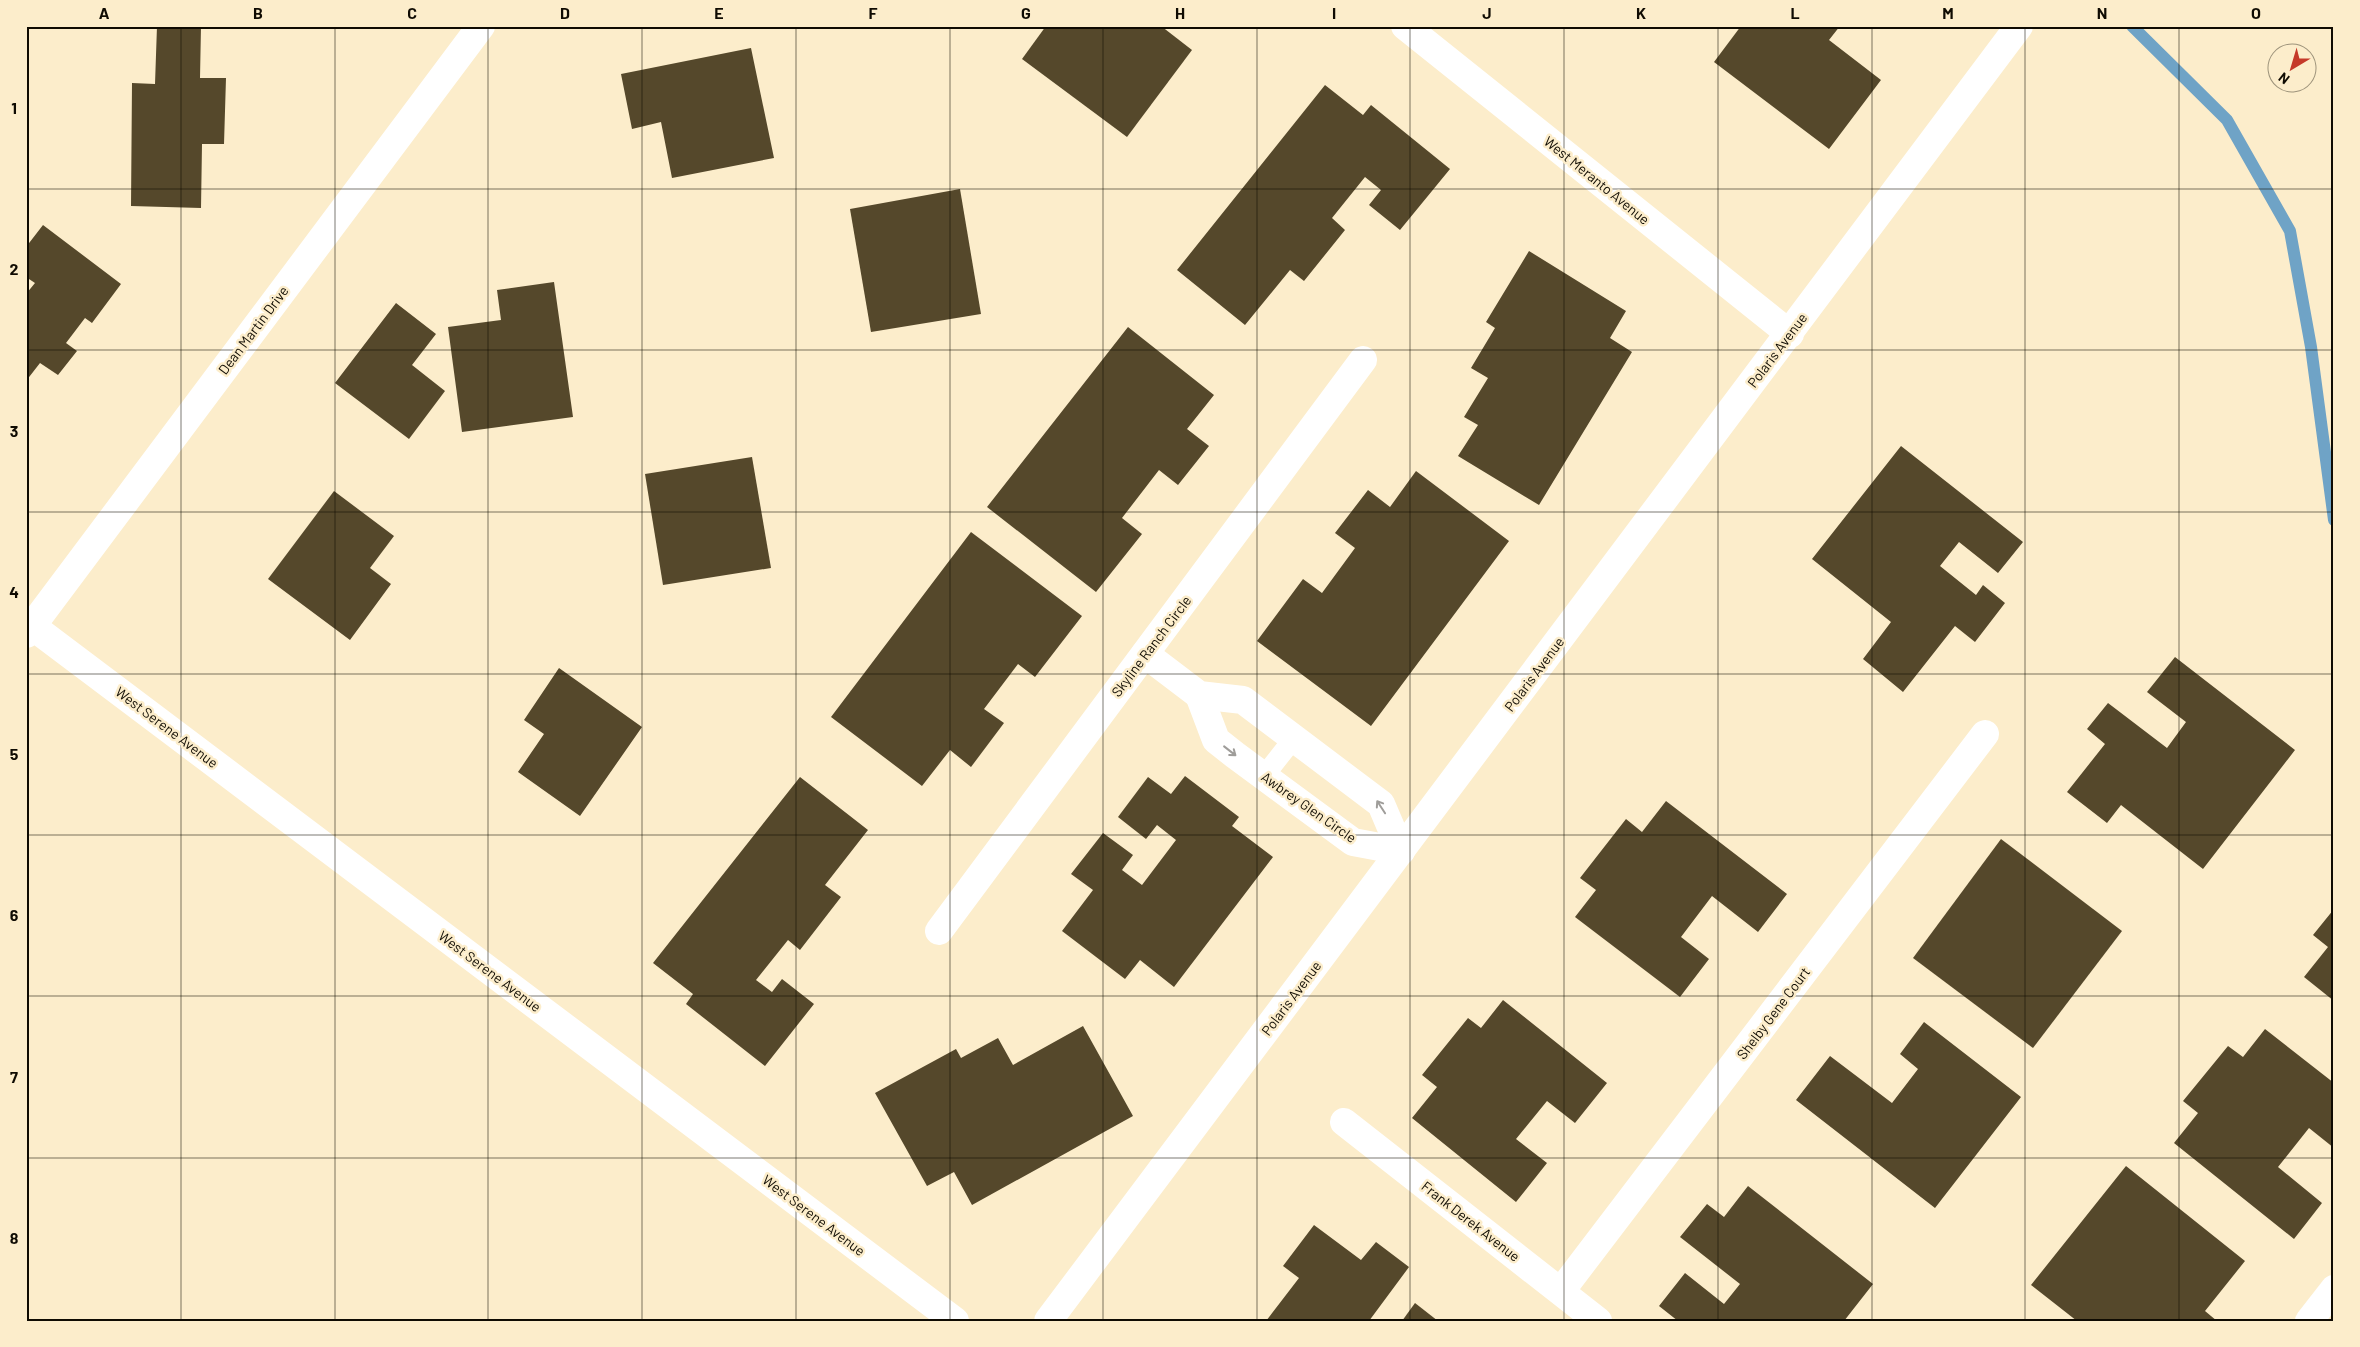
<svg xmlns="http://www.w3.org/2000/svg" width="2360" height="1347" font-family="Barlow,sans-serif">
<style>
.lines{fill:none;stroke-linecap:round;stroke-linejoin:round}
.stream{stroke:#6fa3c6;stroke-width:12}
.building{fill:#55482b}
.service{stroke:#fff;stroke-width:20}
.minor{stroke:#fff;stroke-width:28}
.tertiary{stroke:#fff;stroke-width:28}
.oneway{stroke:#9f9d9a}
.grid{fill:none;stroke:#0f0b02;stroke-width:1;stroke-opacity:0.55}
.labels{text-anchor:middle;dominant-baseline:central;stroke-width:5;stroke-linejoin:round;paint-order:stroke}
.street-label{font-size:14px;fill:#0f0b02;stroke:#fcedcb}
.neatline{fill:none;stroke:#0f0b02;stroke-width:2}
.grid-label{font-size:16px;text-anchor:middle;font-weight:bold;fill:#0f0b02}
</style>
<rect width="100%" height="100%" fill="#fcedcb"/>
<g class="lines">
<path class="stream" d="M2132,26L2227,120L2290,231L2311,347L2334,520"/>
</g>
<g class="building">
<path d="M157,26H201L200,78H226L224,144H202L201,208L131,206L132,83L155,84Z"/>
<path d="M1046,26H1161L1192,50L1127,137L1022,59Z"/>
<path d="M1741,26H1840L1829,40L1881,80L1829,149L1714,62Z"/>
<path d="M751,48L774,158L672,178L661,122L632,129L621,74Z"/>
<path d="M1325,85L1363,115L1371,105L1450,169L1400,230L1369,205L1381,190L1365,177L1332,218L1345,230L1304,281L1290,270L1245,325L1177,270Z"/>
<path d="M960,189L981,314L871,332L850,209Z"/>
<path d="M43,225L121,284L92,323L85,318L66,343L77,351L58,375L40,363L26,381V294L35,283L26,277V247Z"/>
<path d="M1529,251L1626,311L1610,338L1632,352L1539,505L1458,456L1478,425L1464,417L1488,378L1471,368L1495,328L1486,322Z"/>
<path d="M554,282L573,417L462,432L448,327L501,320L497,290Z"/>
<path d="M396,303L436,334L412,365L445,391L409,439L335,383Z"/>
<path d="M1128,327L1214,395L1187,429L1209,446L1178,485L1159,470L1122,518L1142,534L1096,592L987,507Z"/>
<path d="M1901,446L2023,542L1998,573L1959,542L1940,566L1976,595L1983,585L2005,603L1975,642L1955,626L1903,692L1863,659L1891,622L1812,559Z"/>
<path d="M752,457L771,568L663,585L645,474Z"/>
<path d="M1416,471L1509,541L1371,726L1257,641L1303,579L1322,593L1355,548L1335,533L1368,490L1390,507Z"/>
<path d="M334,491L394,536L370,568L391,584L350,640L268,579Z"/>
<path d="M971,532L1082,616L1035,677L1018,664L984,709L1004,723L971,767L950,750L922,786L831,717Z"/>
<path d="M2175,657L2295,750L2203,869L2121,805L2107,823L2067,792L2105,744L2087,729L2108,703L2167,748L2186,722L2147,692Z"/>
<path d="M559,668L642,727L580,816L518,772L544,734L524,720Z"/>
<path d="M1185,776L1239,817L1232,826L1273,857L1174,987L1140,960L1125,979L1062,931L1093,890L1071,874L1103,833L1133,855L1122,870L1142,885L1176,840L1157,825L1146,839L1118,817L1148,777L1171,794Z"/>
<path d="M800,777L868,830L825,885L841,897L800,950L788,940L756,980L772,992L782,979L814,1004L765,1066L686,1004L693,994L653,963Z"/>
<path d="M1666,801L1787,894L1758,932L1712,896L1681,937L1709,959L1680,997L1575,917L1596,890L1580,878L1626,819L1642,832Z"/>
<path d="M2001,839L2122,931L2033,1048L1913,958Z"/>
<path d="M2334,909V1001L2304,977L2328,947L2313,935Z"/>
<path d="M1503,1000L1607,1083L1575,1123L1547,1101L1516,1139L1547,1163L1516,1202L1412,1118L1437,1087L1422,1075L1468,1018L1481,1028Z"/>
<path d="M1924,1022L2021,1097L1935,1208L1796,1100L1830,1056L1892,1103L1918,1069L1900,1054Z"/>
<path d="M1083,1026L1133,1116L972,1205L954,1172L927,1186L875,1093L956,1049L961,1058L998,1038L1013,1065Z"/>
<path d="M2265,1029L2334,1083V1148L2309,1128L2278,1167L2322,1203L2294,1239L2174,1143L2198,1113L2183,1101L2228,1046L2243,1057Z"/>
<path d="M2126,1166L2245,1261L2205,1311L2217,1321H2077L2031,1285Z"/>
<path d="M1748,1186L1873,1284L1844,1321H1678L1659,1306L1685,1273L1724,1304L1740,1284L1680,1237L1707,1204L1724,1217Z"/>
<path d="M1314,1225L1361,1260L1376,1242L1409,1267L1369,1321H1266L1299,1278L1283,1266Z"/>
<path d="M1415,1303L1438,1321H1402Z"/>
</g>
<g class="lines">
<path class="service" d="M1264,776L1294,738"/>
<g class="minor">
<path d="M1405,26L1790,334"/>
<path d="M1145,654L1199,695L1243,700L1381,804L1401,851"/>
<path d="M1199,695L1216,740L1235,755L1353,842L1401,851"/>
<path d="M939,931L1363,360"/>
<path d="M1344,1122L1598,1321"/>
<path d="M1561,1291L1985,734"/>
<path d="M1048,1321L2019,26"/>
<path d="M2309,1321L2334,1289"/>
</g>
<g class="tertiary">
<path d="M32,626L955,1321"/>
<path d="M26,634L481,26"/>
</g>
</g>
<defs><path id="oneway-shaft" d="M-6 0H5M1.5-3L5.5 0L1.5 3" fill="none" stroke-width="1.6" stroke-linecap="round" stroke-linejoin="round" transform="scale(1.25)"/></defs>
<g class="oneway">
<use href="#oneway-shaft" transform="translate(1230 751) rotate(38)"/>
<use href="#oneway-shaft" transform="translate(1381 807) rotate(-123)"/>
</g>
<path class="grid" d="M181,26V1321M335,26V1321M488,26V1321M642,26V1321M796,26V1321M950,26V1321M1103,26V1321M1257,26V1321M1410,26V1321M1564,26V1321M1718,26V1321M1872,26V1321M2025,26V1321M2179,26V1321M26,189H2334M26,350H2334M26,512H2334M26,674H2334M26,835H2334M26,996H2334M26,1158H2334"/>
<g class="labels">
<g class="street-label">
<text transform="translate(1597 180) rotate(39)">West Meranto Avenue</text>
<text transform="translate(253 330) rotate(-53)">Dean Martin Drive</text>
<text transform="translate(1777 350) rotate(-53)">Polaris Avenue</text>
<text transform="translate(1151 646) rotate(-53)">Skyline Ranch Circle</text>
<text transform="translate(1534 674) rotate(-53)">Polaris Avenue</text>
<text transform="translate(167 727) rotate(37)">West Serene Avenue</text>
<text transform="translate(1309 807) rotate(35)">Awbrey Glen Circle</text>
<text transform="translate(490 971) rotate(37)">West Serene Avenue</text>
<text transform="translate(1291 998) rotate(-53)">Polaris Avenue</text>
<text transform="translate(1773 1013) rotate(-53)">Shelby Gene Court</text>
<text transform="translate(814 1215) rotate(37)">West Serene Avenue</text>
<text transform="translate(1471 1221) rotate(38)">Frank Derek Avenue</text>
</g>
</g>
<rect width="2360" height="1347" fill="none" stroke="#fcedcb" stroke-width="55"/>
<g transform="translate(2292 68) rotate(218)"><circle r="24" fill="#fcedcb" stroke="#9d937b"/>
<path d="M0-4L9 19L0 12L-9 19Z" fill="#c53929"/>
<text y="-8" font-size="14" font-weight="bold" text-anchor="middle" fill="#0f0b02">N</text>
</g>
<rect x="28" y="28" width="2304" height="1292" class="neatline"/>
<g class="grid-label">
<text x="104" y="19">A</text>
<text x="258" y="19">B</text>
<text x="412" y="19">C</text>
<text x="565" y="19">D</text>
<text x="719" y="19">E</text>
<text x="873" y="19">F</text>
<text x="1026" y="19">G</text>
<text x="1180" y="19">H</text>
<text x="1334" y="19">I</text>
<text x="1487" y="19">J</text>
<text x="1641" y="19">K</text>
<text x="1795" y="19">L</text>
<text x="1948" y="19">M</text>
<text x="2102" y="19">N</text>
<text x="2256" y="19">O</text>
<text x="14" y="114">1</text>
<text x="14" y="275">2</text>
<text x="14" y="437">3</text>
<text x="14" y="598">4</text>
<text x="14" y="760">5</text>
<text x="14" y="921">6</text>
<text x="14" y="1083">7</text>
<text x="14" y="1244">8</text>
</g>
</svg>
